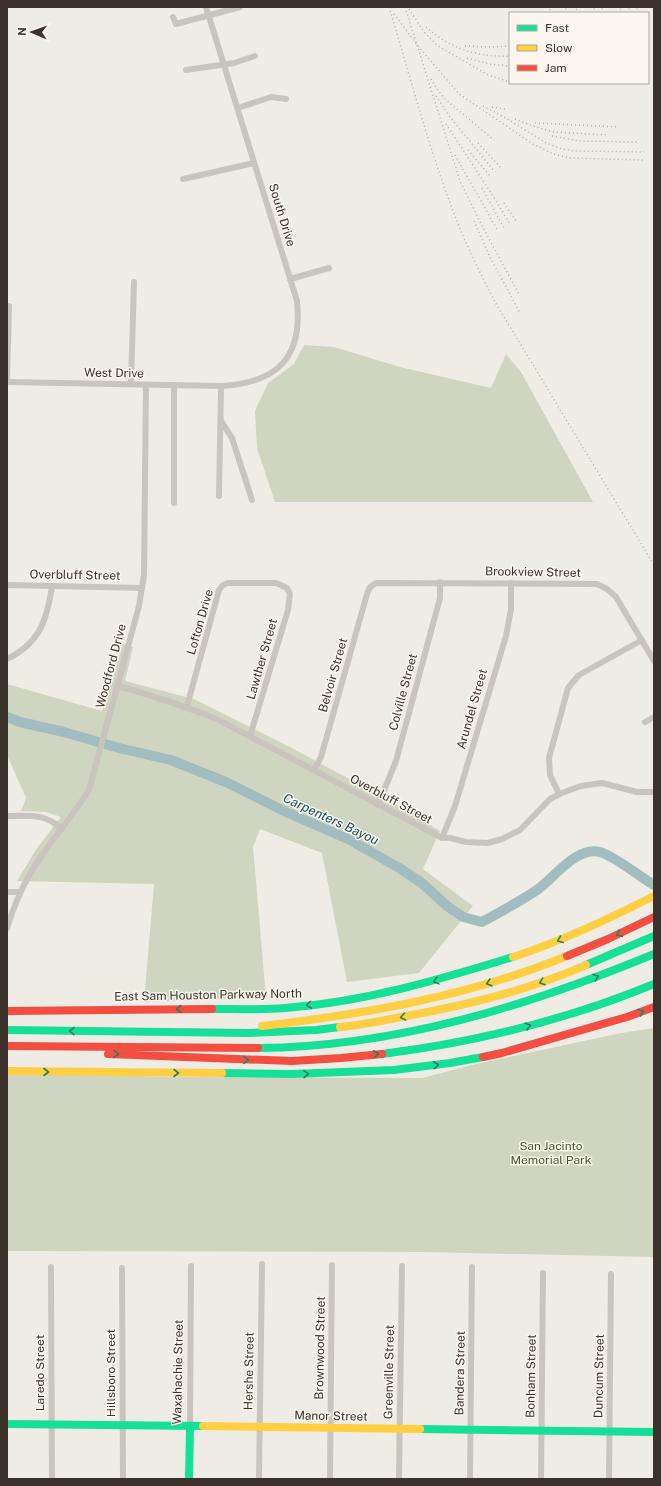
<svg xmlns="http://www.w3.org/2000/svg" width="661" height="1486" font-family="'Public Sans',sans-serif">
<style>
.green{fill:#cfd5c0}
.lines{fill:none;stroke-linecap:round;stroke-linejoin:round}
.river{stroke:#a1bdc0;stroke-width:10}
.street{stroke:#c9c4be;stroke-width:6}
.fast{stroke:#16e098;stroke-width:8}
.slow{stroke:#ffcf43;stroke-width:8}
.jam{stroke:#f24e42;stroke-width:8}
.rail{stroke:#b1ada8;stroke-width:1.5;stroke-dasharray:1 3;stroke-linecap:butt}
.oneway{stroke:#2a805c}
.labels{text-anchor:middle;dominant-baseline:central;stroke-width:3;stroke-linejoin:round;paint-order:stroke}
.street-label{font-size:12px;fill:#3a322b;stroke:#faf6ee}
.park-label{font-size:12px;fill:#45582f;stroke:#faf6ee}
.water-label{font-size:13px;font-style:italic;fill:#21525c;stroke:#faf6ee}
</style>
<rect width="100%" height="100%" fill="#efece5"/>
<g class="green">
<path d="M304,345L334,347L400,367L491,388L506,354L521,372L593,502H275L257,448L255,411L268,383L294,364Z"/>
<path d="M123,644L133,647L125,681L194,699L288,746L403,808L440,831L423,869L473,906L419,973L347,982L322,853L260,829L253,847L266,997L144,1002L154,884L17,881L37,848L61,817L46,812L21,811L26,798L7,755V684L102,711Z"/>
<path d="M654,1028V1257L423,1252L7,1251V1074H35L185,1077L422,1078L472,1065L621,1033Z"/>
</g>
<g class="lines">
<path class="river" d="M7,717L20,722L64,732L119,748L171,760L226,782L286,812L350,840L401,869L423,884L447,906L463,917L482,922C500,912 519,902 537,890C553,879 576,846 600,852C613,855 640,877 654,885"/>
<g class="street">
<path d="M173,17L176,24L240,7"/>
<path d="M186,70L234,63L255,56"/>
<path d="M238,108L271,97L286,99"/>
<path d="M183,179L254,163"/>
<path d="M290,279L329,268"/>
<path d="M7,379L9,306"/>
<path d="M7,382L221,386C277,383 303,358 297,301L206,7"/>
<path d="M131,384L134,282"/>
<path d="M221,421L232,438L252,500"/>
<path d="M219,496L221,386"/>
<path d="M174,503V385"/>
<path d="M7,585L142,588"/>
<path d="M7,659C40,643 47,620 52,586"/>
<path d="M118,686C154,696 185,706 219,720L442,838H450L466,842L488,843L502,839L520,830L550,799L562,793L581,786L602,783L637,792H654"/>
<path d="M187,706L219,590L222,586L227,583H276L287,588L290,594L288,610L250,736"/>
<path d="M645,722L654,717"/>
<path d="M314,770L321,757L367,594L370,587L376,583L597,584L607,589L616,597L654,661"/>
<path d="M559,794L550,775L549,758L568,688L579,675L642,640"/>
<path d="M378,805L396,761L440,598V582"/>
<path d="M7,816C30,816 44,813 62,829"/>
<path d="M442,838L455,806L506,636L511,609V583"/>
<path d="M7,892H20"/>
<path d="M7,928C13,909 20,891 30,874C47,844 71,819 89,790L139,606L144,575L146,385"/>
<path d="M51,1267L52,1479"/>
<path d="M122,1268L123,1479"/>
<path d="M190,1427L191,1266"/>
<path d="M259,1479L262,1264"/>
<path d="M330,1479L332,1265"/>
<path d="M399,1479L402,1266"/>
<path d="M470,1479L472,1267"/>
<path d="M541,1479L543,1273"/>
<path d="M609,1479L611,1274"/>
</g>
<g class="fast">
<path d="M586,965L654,936"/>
<path d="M212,1009C236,1009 261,1010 285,1008C364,1002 438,980 513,957"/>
<path d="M7,1030L248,1033L316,1030L340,1027"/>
<path d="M258,1048C395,1047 528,1006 654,954"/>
<path d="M382,1054C476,1042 567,1020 654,984"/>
<path d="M222,1073L292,1074L394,1070L450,1063L483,1057"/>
<path d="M7,1424L203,1426"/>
<path d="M420,1429L654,1432"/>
<path d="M189,1479L190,1427"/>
</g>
<g class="slow">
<path d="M513,957C562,941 608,919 654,896"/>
<path d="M262,1026C365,1014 470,996 567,956"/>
<path d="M340,1027C361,1025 381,1021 401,1017C464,1006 527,991 586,965"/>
<path d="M7,1071L222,1073"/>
<path d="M203,1426L420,1429"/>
</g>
<g class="jam">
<path d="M567,956L608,939L654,917"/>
<path d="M7,1011L212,1009"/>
<path d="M7,1046L258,1048"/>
<path d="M108,1054L292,1061L341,1058L382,1054"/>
<path d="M483,1057L502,1053L627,1017L654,1007"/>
</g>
<g class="rail">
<path d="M389,7C412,82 431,158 461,231C471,255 483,279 495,302L654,565"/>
<path d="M405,7L460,181L480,222L520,296"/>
<path d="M409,9L424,32L438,46L488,75L510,82"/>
<path d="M547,13L552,7"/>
<path d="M564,13L567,7"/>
<path d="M574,13L578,7"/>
<path d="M592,13L595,7"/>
<path d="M600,13L603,7"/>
<path d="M618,13L622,7"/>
<path d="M627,13L630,7"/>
<path d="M635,13L638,7"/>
<path d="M394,14L418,46L459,94L533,144L553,154L570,158L644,160"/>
<path d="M426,27C449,48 479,58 510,56"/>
<path d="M465,46L490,47L510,46"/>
<path d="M467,58L489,64L510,66"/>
<path d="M431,79L439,92L446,100L494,140"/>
<path d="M436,96L450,117L495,172"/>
<path d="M483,106L506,118L546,143L562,149L575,151L644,152"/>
<path d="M492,107L506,109"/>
<path d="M515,119L533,126L554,132L608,135"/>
<path d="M535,123L619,127"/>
<path d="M446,124L493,196L510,224"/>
<path d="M552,136L580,141L637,142"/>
<path d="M478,143L501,168"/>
<path d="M468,150L490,176"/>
<path d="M455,155L498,231"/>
<path d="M482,188L504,228"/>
<path d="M504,203L516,221"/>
<path d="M474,221L488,253L520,313"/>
</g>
</g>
<defs><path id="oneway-chevron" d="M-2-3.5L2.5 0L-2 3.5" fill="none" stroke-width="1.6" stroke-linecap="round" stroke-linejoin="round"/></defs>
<g class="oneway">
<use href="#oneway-chevron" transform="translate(619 934) rotate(155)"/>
<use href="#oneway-chevron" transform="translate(560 940) rotate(158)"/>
<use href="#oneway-chevron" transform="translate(596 977) rotate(-21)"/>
<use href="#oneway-chevron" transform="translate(436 981) rotate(165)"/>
<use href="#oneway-chevron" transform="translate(542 982) rotate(161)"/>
<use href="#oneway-chevron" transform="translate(489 983) rotate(164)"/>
<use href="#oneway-chevron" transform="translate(309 1005) rotate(172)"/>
<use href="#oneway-chevron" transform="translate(179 1009) rotate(179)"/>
<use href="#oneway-chevron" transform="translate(641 1012) rotate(-21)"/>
<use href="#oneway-chevron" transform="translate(403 1017) rotate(169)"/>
<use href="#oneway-chevron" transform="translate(528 1026) rotate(-15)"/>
<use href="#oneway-chevron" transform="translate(72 1031) rotate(-179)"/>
<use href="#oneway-chevron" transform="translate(116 1054) rotate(2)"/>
<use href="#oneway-chevron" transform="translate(376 1054) rotate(-6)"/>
<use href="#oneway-chevron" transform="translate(246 1060) rotate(1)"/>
<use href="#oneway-chevron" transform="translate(436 1065) rotate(-7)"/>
<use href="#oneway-chevron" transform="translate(46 1072)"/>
<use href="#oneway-chevron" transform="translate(176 1073)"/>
<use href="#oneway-chevron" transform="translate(306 1074) rotate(-1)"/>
</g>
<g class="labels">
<g class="street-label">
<text transform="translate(282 215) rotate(73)">South Drive</text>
<text transform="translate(114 373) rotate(1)">West Drive</text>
<text transform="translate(533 572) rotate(1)">Brookview Street</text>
<text transform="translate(75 575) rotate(1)">Overbluff Street</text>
<text transform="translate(200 622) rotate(-74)">Lofton Drive</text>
<text transform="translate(262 659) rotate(-74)">Lawther Street</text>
<text transform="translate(111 666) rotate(-75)">Woodford Drive</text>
<text transform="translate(333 675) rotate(-74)">Belvoir Street</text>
<text transform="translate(403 692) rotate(-75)">Colville Street</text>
<text transform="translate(472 709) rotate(-74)">Arundel Street</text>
<text transform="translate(391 799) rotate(28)">Overbluff Street</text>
<text transform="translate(208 995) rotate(-1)">East Sam Houston Parkway North</text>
<text transform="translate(320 1348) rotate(-89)">Brownwood Street</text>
<text transform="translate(249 1371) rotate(-89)">Hershe Street</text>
<text transform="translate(178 1372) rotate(-89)">Waxahachie Street</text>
<text transform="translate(389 1372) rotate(-89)">Greenville Street</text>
<text transform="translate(40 1373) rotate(-90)">Laredo Street</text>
<text transform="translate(111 1373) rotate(-90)">Hillsboro Street</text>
<text transform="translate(460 1373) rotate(-89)">Bandera Street</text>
<text transform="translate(531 1376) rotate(-89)">Bonham Street</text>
<text transform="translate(599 1376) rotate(-89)">Duncum Street</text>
<text transform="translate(331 1416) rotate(1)">Manor Street</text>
</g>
<g class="park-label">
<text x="551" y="1146">San Jacinto<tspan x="551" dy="14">Memorial Park</tspan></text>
</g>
<g class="water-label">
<text transform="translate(331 819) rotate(25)">Carpenters Bayou</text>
</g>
</g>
<rect width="661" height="1486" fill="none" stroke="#3a322b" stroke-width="16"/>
<rect x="509" y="12" width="140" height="72" fill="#faf6ee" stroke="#ada8a0"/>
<rect x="517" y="25" width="20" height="6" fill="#16e098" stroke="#ada8a0"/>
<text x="545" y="32" font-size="12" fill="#3a322b">Fast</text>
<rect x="517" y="45" width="20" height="6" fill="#ffcf43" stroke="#ada8a0"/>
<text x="545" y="52" font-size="12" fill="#3a322b">Slow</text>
<rect x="517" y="65" width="20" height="6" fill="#f24e42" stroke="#ada8a0"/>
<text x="545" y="72" font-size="12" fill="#3a322b">Jam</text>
<g transform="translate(32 32) rotate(272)" stroke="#faf6ee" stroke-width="3" paint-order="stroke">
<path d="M0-3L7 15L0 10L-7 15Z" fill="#3a322b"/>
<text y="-6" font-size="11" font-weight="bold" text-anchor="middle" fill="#3a322b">N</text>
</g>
</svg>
